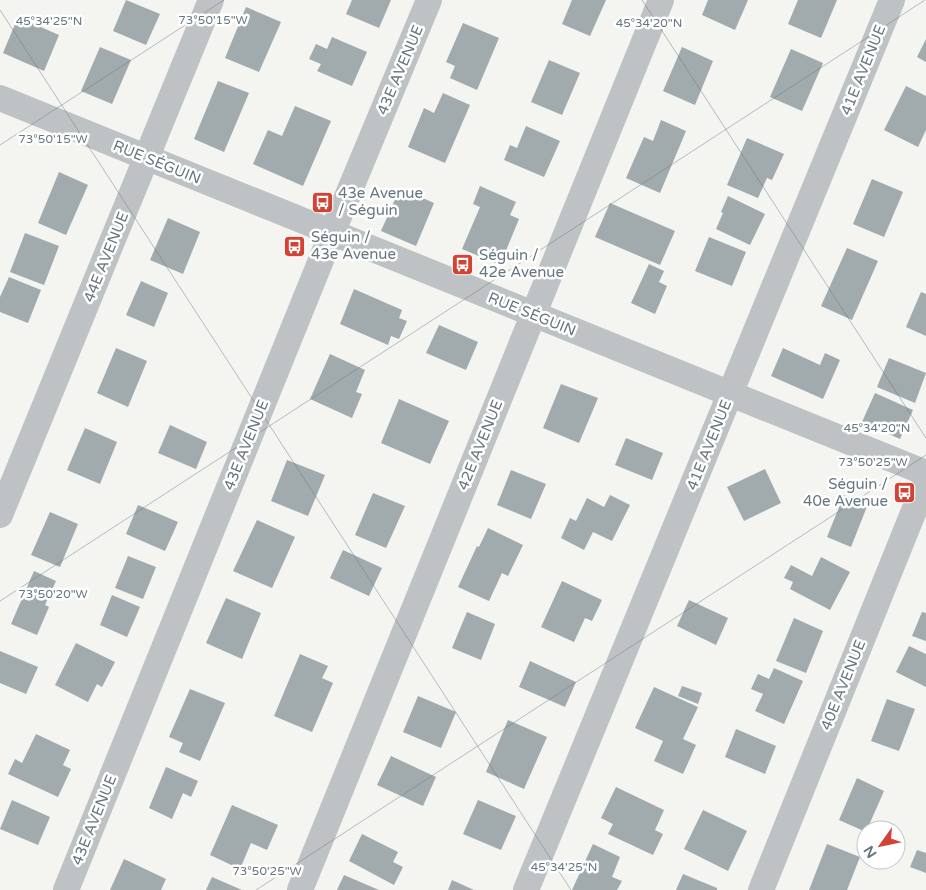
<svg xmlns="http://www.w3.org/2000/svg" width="926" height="890" font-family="'Varela Round',sans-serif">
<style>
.building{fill:#a1aaad}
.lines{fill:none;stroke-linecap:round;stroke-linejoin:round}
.minor{stroke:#bec2c5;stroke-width:26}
.ticks{fill:none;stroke:#66777f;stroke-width:1;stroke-opacity:0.45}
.labels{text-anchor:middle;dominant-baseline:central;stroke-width:5;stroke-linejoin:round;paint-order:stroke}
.street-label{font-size:15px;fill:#66777f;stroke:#fff}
.poi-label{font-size:15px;fill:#66777f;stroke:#fff;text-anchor:start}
.ticks-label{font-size:12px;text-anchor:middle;fill:#66777f;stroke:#fff;stroke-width:5;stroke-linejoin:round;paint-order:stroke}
</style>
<rect width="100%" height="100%" fill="#f4f4f1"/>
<g class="building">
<path d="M126,0L160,14L146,45L113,31Z"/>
<path d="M352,0H391L379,28L346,14Z"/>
<path d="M572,0H606L590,36L562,24Z"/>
<path d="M708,0H748L735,30L702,15Z"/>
<path d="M798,0H837L821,38L788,24Z"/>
<path d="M246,7L281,22L259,72L225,58Z"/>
<path d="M18,17L59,35L44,71L3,53Z"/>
<path d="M463,23L499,38L477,90L450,78L455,66L446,62Z"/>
<path d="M332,37L367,52L352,86L317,71L321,64L309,59L316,44L327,49Z"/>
<path d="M926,39V62L917,57Z"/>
<path d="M100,47L131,60L112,104L81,91Z"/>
<path d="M682,47L713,61L695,105L663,91Z"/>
<path d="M791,49L823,63L802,111L770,97Z"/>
<path d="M549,60L580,73L562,115L531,102Z"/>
<path d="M218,81L249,93L224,152L194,139Z"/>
<path d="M906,86L926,96V130L918,147L884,130Z"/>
<path d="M443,93L470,105L445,163L408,147L424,108L434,113Z"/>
<path d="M295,106L331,121L303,186L253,164L268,130L282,136Z"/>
<path d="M661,120L686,131L660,193L626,178L644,137L653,141Z"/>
<path d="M526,126L560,141L544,177L504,160L510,145L517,148Z"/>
<path d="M747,138L784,154L772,180L767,178L758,198L727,185Z"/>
<path d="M59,172L88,185L66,235L38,223Z"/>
<path d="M872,179L903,192L884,237L853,224Z"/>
<path d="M480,186L516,202L510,215L519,219L500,265L462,249L480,207L473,204Z"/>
<path d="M400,188L434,203L416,246L381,231Z"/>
<path d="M728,196L765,214L750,245L716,229L723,213L721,212Z"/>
<path d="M610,203L675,231L660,265L595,237Z"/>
<path d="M168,218L200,232L183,274L150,260Z"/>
<path d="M25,233L59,246L44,285L10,272Z"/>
<path d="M709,237L746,252L732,286L695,271Z"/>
<path d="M847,248L878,261L852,320L821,306Z"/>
<path d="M649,264L664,271L659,282L667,286L655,314L631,303Z"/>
<path d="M9,277L41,290L28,323L0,312V297Z"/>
<path d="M141,281L168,293L154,327L126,315Z"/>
<path d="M354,289L402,310L399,318L407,321L399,339L391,336L388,345L340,324Z"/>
<path d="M921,292L926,294V336L906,327Z"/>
<path d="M439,325L478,342L466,370L426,353Z"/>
<path d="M116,348L147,361L128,407L97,393Z"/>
<path d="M783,348L820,365L825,353L840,360L823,399L771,376Z"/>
<path d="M330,354L365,370L356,392L362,394L352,418L310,399Z"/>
<path d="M889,358L926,373L915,403L877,387Z"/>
<path d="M561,384L598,398L579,443L543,428Z"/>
<path d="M875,393L913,410L900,439L862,422Z"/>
<path d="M399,399L449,421L430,464L381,443Z"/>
<path d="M170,425L207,442L196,469L158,453Z"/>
<path d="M85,428L117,442L100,484L67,470Z"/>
<path d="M626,438L663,453L652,480L615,465Z"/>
<path d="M287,460L325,475L308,516L271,501Z"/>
<path d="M765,469L781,503L744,521L727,487Z"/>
<path d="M511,470L546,484L531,519L497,505Z"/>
<path d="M373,493L405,506L386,548L355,535Z"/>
<path d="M610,495L630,505L612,541L593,532L584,550L561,538L570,518L576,521L587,498L604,507Z"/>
<path d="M844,495L868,504L851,547L827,537Z"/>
<path d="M138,505L178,522L165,551L126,534Z"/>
<path d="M50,512L78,524L60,567L31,555Z"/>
<path d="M257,520L295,537L272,588L233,571Z"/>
<path d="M488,528L523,545L508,576L502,573L489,601L458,587L477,546L479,547Z"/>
<path d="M343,550L382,568L369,596L330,578Z"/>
<path d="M128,556L156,567L143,599L115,588Z"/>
<path d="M821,557L850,572L830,610L790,589L793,582L784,578L791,565L812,576Z"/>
<path d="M34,571L56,581L45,605L49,607L37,635L11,624Z"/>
<path d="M562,581L602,600L592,621L585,618L574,642L541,627Z"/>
<path d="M112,595L140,607L127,637L100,625Z"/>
<path d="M226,598L261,613L242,659L206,643Z"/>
<path d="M689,600L728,618L716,645L677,626Z"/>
<path d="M467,612L495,624L481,660L452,648Z"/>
<path d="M922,612L926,613V641L912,636Z"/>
<path d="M794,618L823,631L806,673L776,661Z"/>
<path d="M76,643L115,662L102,687L97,684L88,702L55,685Z"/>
<path d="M909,646L926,654V687L896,672Z"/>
<path d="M0,651L38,667L26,694L0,683Z"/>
<path d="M300,654L328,666L322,678L333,683L312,732L274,716Z"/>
<path d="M530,661L576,682L565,707L519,687Z"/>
<path d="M774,668L803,681L784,724L755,711L763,694L751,689L758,674L769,679Z"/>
<path d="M682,686L702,693L698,704L678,696Z"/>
<path d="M654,687L698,707L683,739L696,745L683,774L654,761L663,741L635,728Z"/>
<path d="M190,689L225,703L200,761L179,752L183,743L169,737Z"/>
<path d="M418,696L456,712L441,748L403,732Z"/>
<path d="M887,699L915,709L899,751L871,741Z"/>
<path d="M508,720L547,737L524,789L486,772Z"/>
<path d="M736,729L776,746L765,774L725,757Z"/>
<path d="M36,734L70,750L63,765L71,769L58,797L8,774L15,759L22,763Z"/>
<path d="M391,756L436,777L423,806L377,785Z"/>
<path d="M166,767L198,781L191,797L183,793L172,819L149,808Z"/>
<path d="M857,778L884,791L866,832L839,820Z"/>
<path d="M616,787L664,810L655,830L663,834L653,855L608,834L613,824L601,818Z"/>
<path d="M12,800L50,817L38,845L0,829Z"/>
<path d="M478,800L516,816L501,850L463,834Z"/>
<path d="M232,805L278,825L267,850L251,843L240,869L210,855Z"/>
<path d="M703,810L747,831L728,871L684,849Z"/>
<path d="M362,834L398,852L393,862L403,867L394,885L349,861Z"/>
<path d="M593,844L620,857L612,877L622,881L617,890H572Z"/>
<path d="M827,844L860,857L847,890H809Z"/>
<path d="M917,850L926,853V873L910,867Z"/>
<path d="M124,859L166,879L161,890H110Z"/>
<path d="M683,874L717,888V890H676Z"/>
<path d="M344,875L379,890H337Z"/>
<path d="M212,877L242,890H206Z"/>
<path d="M452,880L474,890H448Z"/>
</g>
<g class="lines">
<g class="minor">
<path d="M0,98L926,473"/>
<path d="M0,515L211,0"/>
<path d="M66,890L332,233L429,0"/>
<path d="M300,890L661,0"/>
<path d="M526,890L892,0"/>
<path d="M761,890L926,481"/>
</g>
</g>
<path class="ticks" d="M642,0L926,438M0,10L571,890M0,145L224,0M0,601L925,0M256,890L926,455"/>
<defs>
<symbol id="bus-square" viewBox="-11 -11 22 22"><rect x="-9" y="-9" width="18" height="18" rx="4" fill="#d24333" stroke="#fff"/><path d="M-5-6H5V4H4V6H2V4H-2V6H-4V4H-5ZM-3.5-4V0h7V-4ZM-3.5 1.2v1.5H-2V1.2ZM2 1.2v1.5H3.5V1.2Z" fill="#fff"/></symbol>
</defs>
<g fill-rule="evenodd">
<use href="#bus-square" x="310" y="190" width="25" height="25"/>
<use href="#bus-square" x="282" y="234" width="25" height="25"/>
<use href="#bus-square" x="450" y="252" width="25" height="25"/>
<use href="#bus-square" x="892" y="480" width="25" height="25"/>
</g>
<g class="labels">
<g class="street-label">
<text transform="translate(400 70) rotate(-67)">43E AVENUE</text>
<text transform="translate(863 70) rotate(-68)">41E AVENUE</text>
<text transform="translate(157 162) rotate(22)">RUE SÉGUIN</text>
<text transform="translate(106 257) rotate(-68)">44E AVENUE</text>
<text transform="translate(532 314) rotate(22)">RUE SÉGUIN</text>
<text transform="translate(246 445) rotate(-68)">43E AVENUE</text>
<text transform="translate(480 445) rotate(-68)">42E AVENUE</text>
<text transform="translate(709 445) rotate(-68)">41E AVENUE</text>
<text transform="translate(843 685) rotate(-68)">40E AVENUE</text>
<text transform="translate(94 820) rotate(-68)">43E AVENUE</text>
</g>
<g class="poi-label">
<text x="338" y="193">43e Avenue<tspan x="338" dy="17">/ Séguin</tspan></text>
<text x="311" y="237">Séguin /<tspan x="311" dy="17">43e Avenue</tspan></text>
<text x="479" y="255">Séguin /<tspan x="479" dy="17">42e Avenue</tspan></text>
<text x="888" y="484" text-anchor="end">Séguin /<tspan x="888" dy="17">40e Avenue</tspan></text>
</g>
</g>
<g class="ticks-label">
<text x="213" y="24">73°50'15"W</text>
<text x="49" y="25">45°34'25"N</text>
<text x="649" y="27">45°34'20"N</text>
<text x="53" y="143">73°50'15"W</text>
<text x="877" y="432">45°34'20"N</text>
<text x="873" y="466">73°50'25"W</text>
<text x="53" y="598">73°50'20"W</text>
<text x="564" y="871">45°34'25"N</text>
<text x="267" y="875">73°50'25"W</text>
</g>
<g transform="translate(881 845) rotate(237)"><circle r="24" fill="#ffffff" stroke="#c2c9cc"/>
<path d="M0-4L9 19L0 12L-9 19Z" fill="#d24333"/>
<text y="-8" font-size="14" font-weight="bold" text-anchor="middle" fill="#66777f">N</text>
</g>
</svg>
